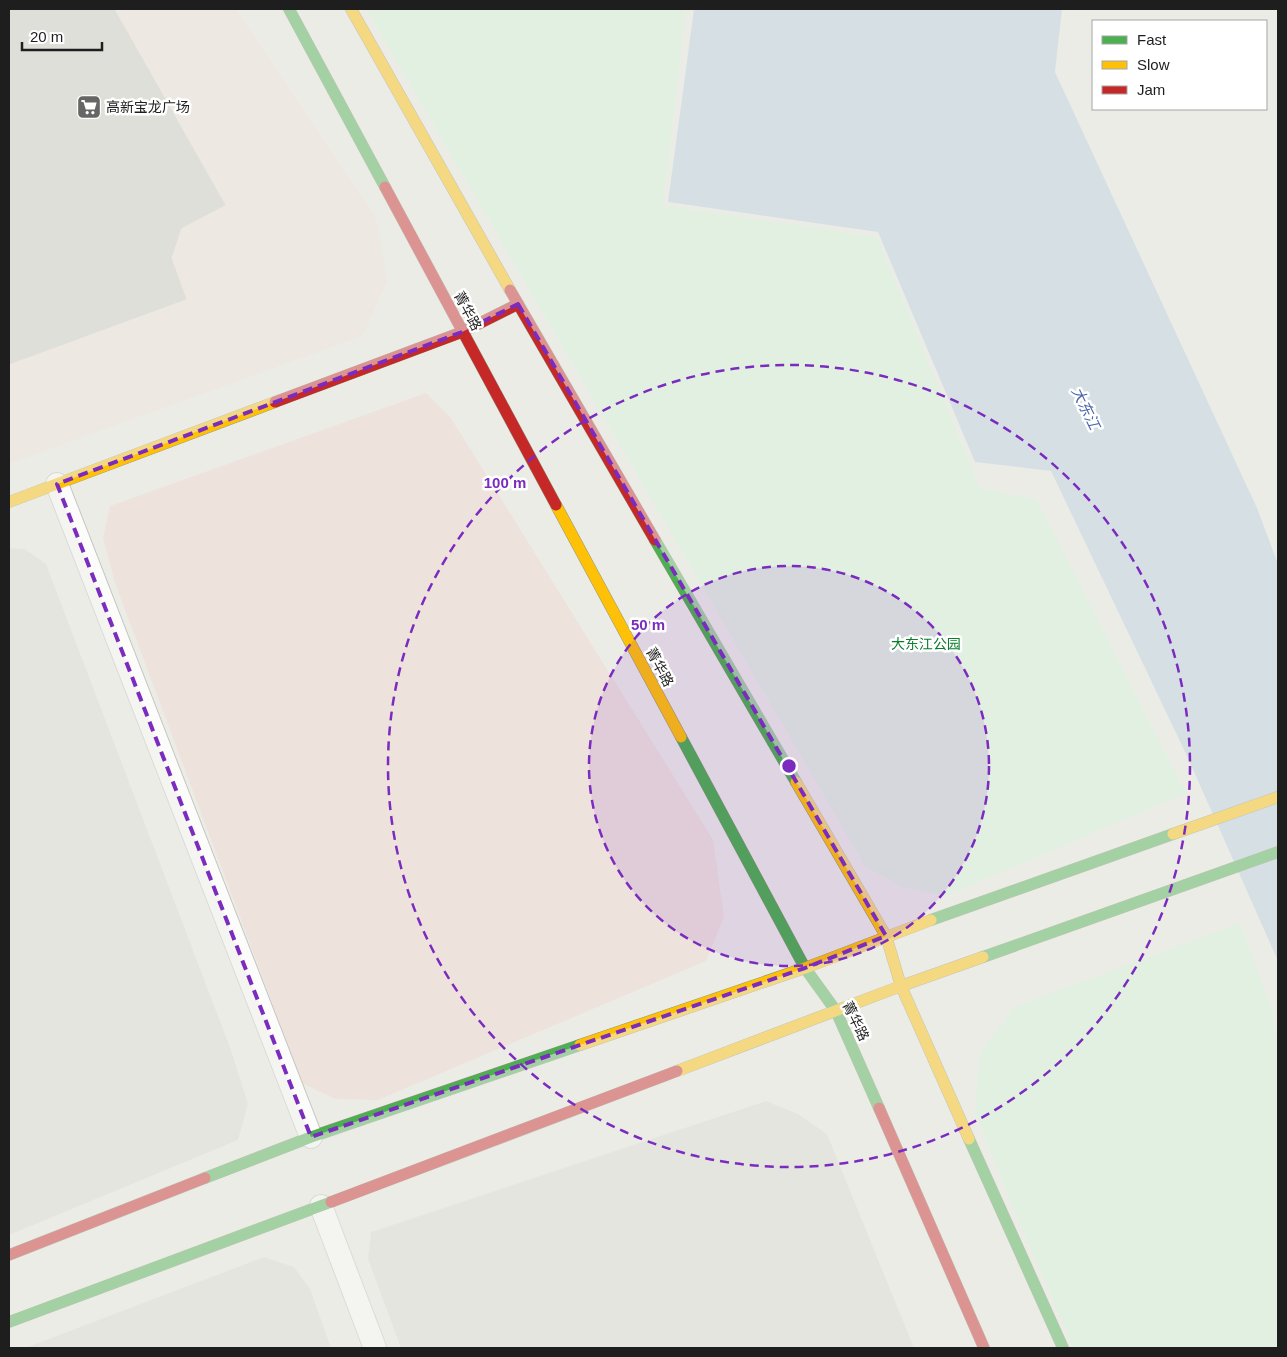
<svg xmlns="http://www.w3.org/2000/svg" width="1287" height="1357" font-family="Helvetica,'Noto Sans SC',sans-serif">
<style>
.residential{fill:#dbdbd8}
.commercial{fill:#eee2dc}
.park{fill:#d4f3db}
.water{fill:#bad0e0}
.building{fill:#cfceca;stroke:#cfcec8}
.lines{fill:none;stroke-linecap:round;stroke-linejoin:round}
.street-casing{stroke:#c5c5c3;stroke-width:24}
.fast-casing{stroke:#90967e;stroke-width:12}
.slow-casing{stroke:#90967e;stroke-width:12}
.jam-casing{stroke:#90967e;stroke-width:12}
.street{stroke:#fcfcfb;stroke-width:22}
.fast{stroke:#4caf50;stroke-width:11}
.slow{stroke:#ffc107;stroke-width:11}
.jam{stroke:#c62828;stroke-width:11}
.marked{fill:none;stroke:#7b2cbf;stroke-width:4;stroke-dasharray:10 6;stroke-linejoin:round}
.ring{fill:none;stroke:#7b2cbf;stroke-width:2.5;stroke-dasharray:9 6}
.labels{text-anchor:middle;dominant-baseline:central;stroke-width:5;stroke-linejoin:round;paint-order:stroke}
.poi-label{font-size:14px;fill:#1e1e1e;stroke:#fff;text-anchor:start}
.street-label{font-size:14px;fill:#1e1e1e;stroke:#fff}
.park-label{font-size:14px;fill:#0b7d2c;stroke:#fff}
.water-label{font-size:15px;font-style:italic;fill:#4a67ae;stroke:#fff}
.centre{fill:#7b2cbf;stroke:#fff;stroke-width:2.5}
.ring-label{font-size:15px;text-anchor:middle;font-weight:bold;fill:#7b2cbf;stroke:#fff;stroke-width:5;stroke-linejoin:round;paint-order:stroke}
</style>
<rect width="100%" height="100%" fill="#ecece7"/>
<g class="residential">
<path d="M9,548L25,549L46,564L231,1050L248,1104L238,1140L9,1235Z"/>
<path d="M766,1101L798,1114L827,1134L914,1348H401L368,1259L371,1232Z"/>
<path d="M264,1257L294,1267L310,1289L331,1348H25Z"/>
</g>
<g class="commercial">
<path d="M9,9H236L376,217L388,280L363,336L9,464Z"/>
<path d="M426,393L451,418L713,840L724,917L706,961L378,1100L335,1099L302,1083L115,583L103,538L110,506Z"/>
</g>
<g class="park">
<path d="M366,9H686L663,205L877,237L980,488L1037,500L1186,793L946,896L902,887L865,866Z"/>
<path d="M1240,923L1272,1010L1278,1047V1348H1073L1011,1202L975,1112L980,1053L1014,1007Z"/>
</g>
<path class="water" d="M694,9H1062L1055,72L1257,508L1278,564V961L1187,756L1051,471L975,462L878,232L668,202Z"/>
<path class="building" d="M9,9H114L225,205L181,228L171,258L186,299L9,364Z"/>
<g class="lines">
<defs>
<g id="street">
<path d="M57,484L311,1137"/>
<path d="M321,1206L375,1348"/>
</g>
<g id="fast">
<path d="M289,9L385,187"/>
<path d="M655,540L796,782"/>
<path d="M681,737L805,968L836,1011L879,1108"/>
<path d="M931,920L1173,834"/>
<path d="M983,957L1278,852"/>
<path d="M969,1139L1063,1348"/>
<path d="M205,1178L311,1137L580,1045"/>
<path d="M9,1322L331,1202"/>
</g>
<g id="slow">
<path d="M351,9L510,290"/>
<path d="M9,502L275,402"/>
<path d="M556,505L681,737"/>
<path d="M796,782L886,936L901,986L969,1139"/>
<path d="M1173,834L1278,797"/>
<path d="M580,1045L805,968L931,920"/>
<path d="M677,1071L901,986L983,957"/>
</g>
<g id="jam">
<path d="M385,187L556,505"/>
<path d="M510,290L655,540"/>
<path d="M275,402L462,332L518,304"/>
<path d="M879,1108L984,1348"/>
<path d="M331,1202L677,1071"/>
<path d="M9,1255L205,1178"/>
</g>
</defs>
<use href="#street" class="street-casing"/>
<use href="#fast" class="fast-casing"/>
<use href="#slow" class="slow-casing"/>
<use href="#jam" class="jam-casing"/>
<use href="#street" class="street"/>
<use href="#fast" class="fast"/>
<use href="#slow" class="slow"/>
<use href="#jam" class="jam"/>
</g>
<path d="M0 0H1287V1357H0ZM518,304L886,936L805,968L311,1137L57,484L462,332Z" fill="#ecece7" fill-opacity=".55" fill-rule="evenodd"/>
<path class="marked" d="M518,304L886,936L805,968L311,1137L57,484L462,332Z"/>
<circle cx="789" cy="766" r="200" fill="#7b2cbf" fill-opacity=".12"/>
<g class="ring">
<circle cx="789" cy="766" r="200"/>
<circle cx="789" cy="766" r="401"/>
</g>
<defs>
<symbol id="supermarket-square" viewBox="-11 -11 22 22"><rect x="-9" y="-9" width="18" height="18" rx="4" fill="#666664" stroke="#fff"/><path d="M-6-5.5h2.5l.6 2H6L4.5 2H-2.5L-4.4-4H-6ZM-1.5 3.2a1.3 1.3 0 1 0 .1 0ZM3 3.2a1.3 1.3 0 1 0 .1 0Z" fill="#fff"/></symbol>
</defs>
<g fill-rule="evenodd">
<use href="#supermarket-square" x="75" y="93" width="28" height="28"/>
</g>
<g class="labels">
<g class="poi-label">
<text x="106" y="107">高新宝龙广场</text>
</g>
<g class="street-label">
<text transform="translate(468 311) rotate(62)">菁华路</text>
<text transform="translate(660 667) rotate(62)">菁华路</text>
<text transform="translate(856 1021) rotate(64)">菁华路</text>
</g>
<g class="park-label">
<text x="926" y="644">大东江公园</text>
</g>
<g class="water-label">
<text transform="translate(1086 408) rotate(64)">大东江</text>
</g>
</g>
<circle cx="789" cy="766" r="8" class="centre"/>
<g class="ring-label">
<text x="505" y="488">100 m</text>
<text x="648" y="630">50 m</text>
</g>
<rect width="1287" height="1357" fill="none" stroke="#1e1e1e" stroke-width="20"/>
<rect x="1092" y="20" width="175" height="90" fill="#ffffff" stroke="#a5a5a5"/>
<rect x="1102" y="36" width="25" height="8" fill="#4caf50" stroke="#a5a5a5"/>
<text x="1137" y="45" font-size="15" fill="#1e1e1e">Fast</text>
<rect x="1102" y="61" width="25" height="8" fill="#ffc107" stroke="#a5a5a5"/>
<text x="1137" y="70" font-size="15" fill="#1e1e1e">Slow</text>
<rect x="1102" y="86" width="25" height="8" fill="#c62828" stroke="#a5a5a5"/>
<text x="1137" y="95" font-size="15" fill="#1e1e1e">Jam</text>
<path d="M22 42v8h80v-8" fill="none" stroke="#1e1e1e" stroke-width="2.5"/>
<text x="30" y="42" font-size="15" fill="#1e1e1e" stroke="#ffffff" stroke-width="4" paint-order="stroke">20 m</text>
</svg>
